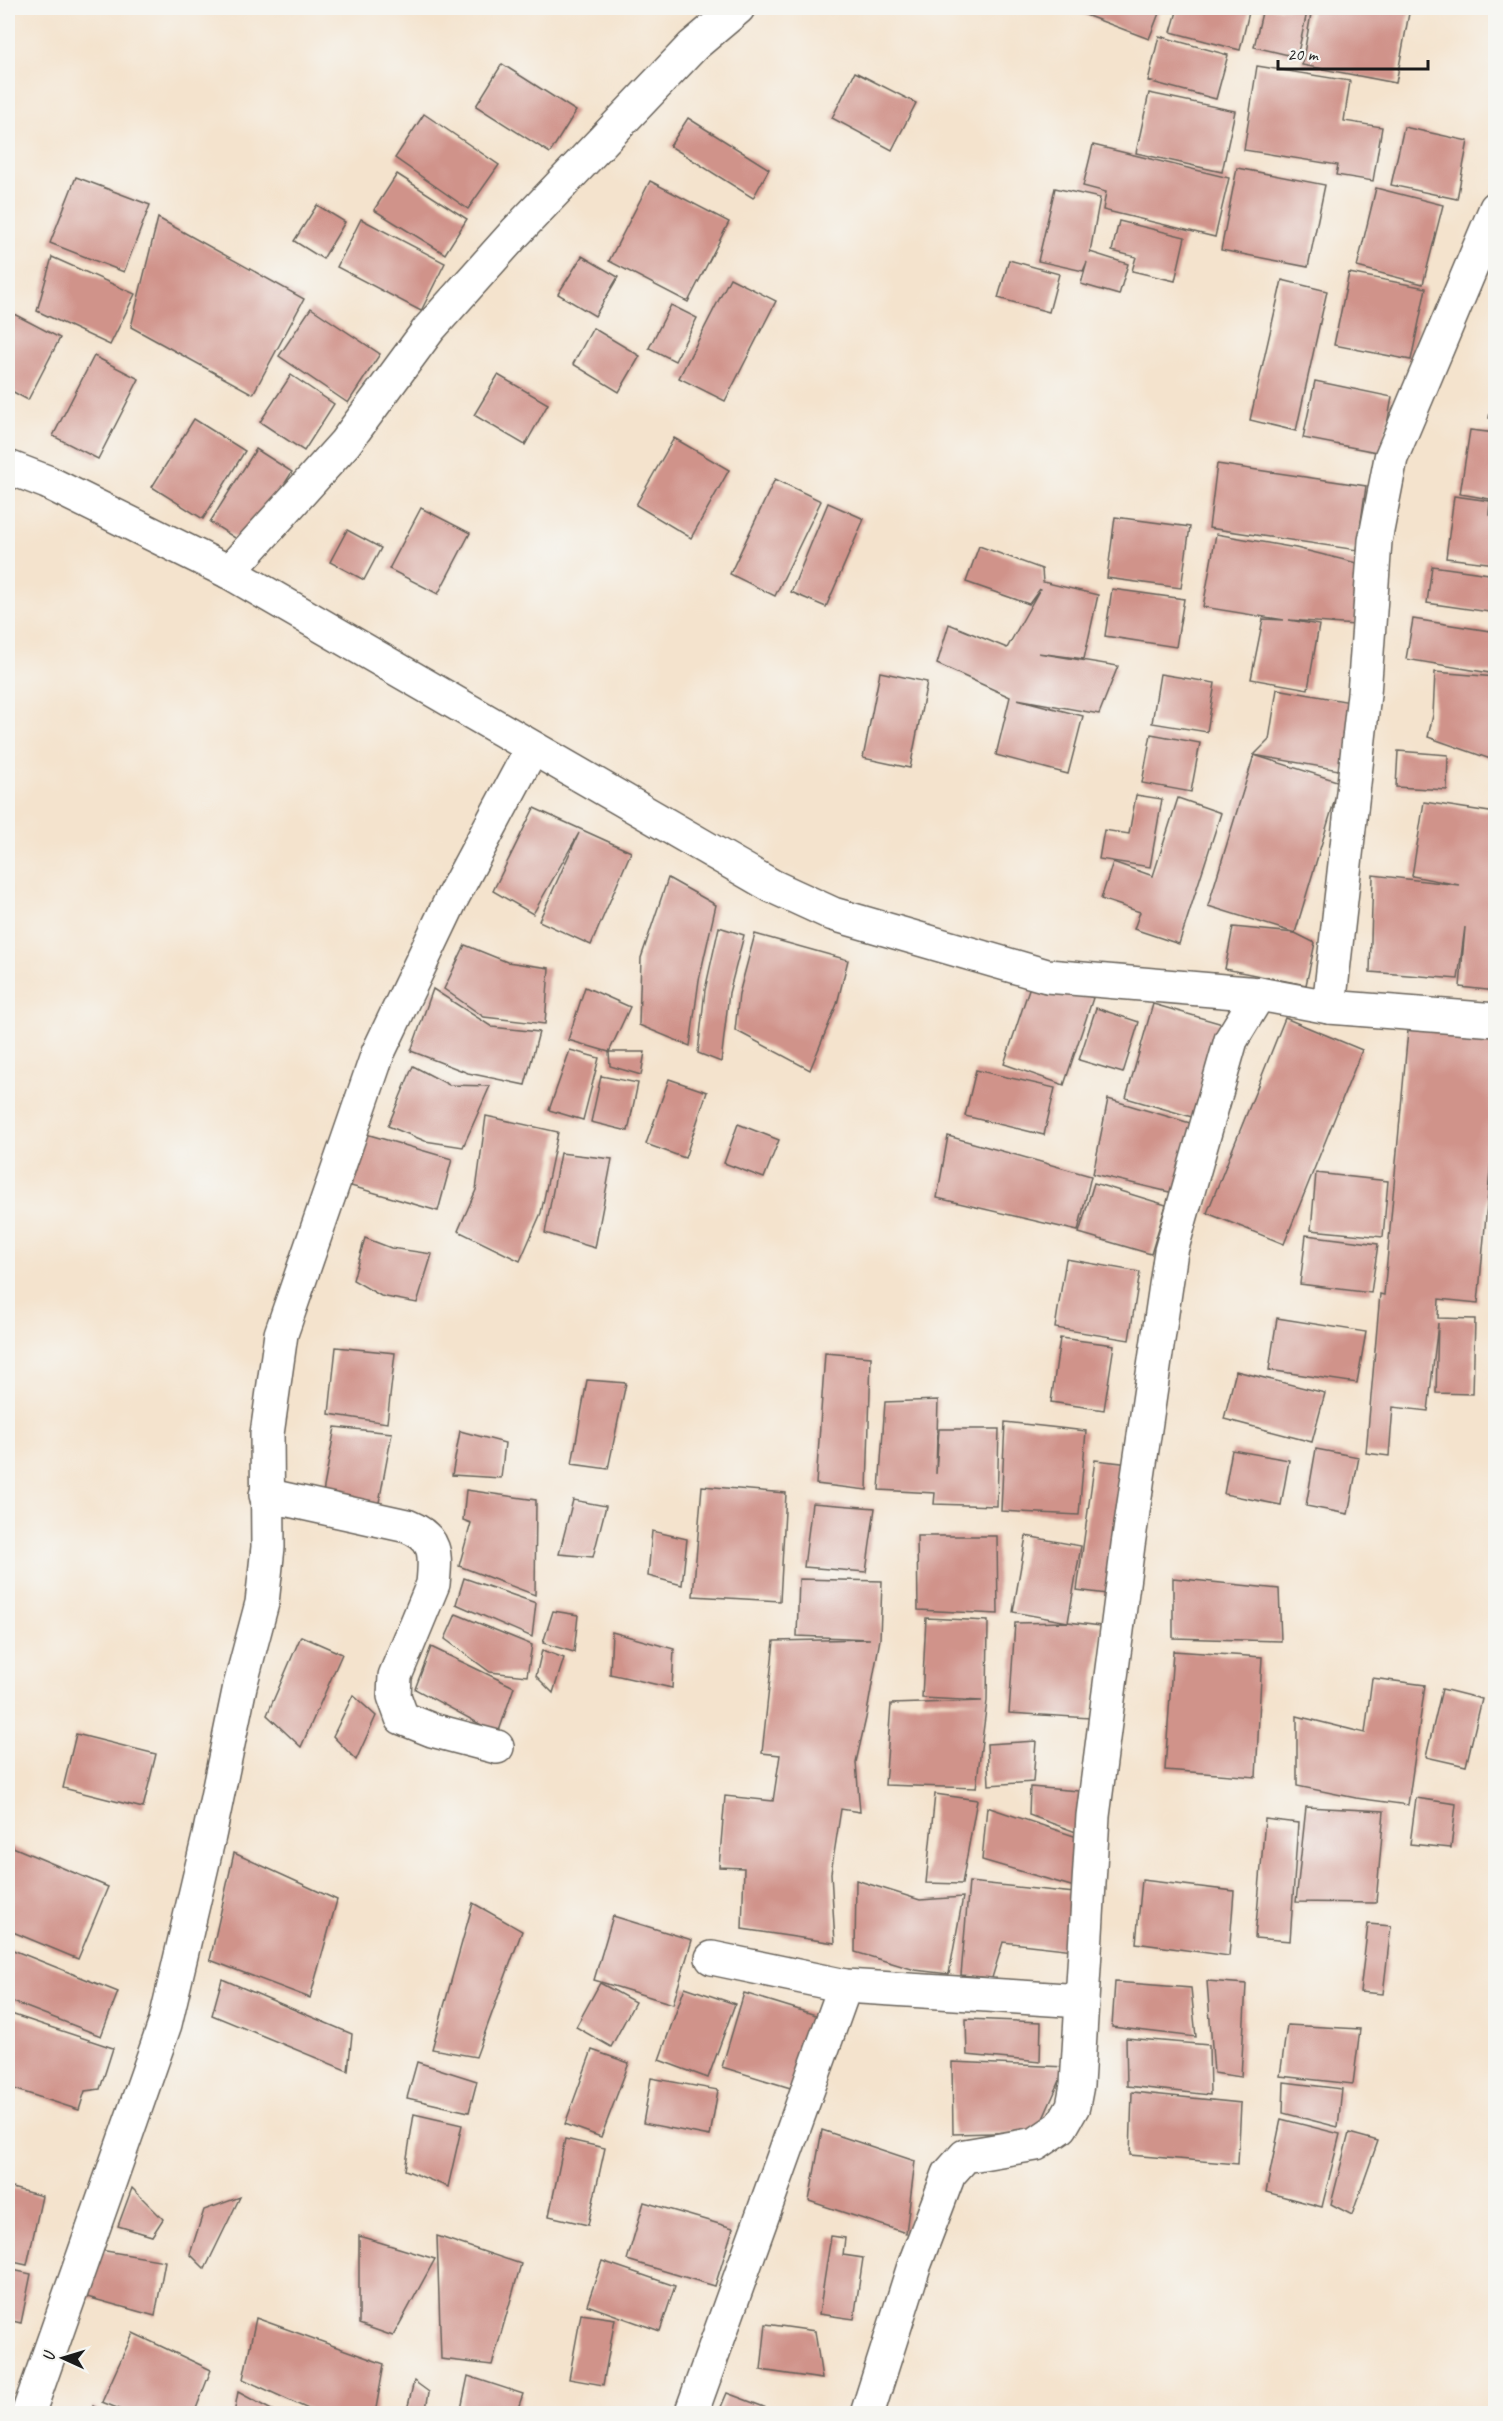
<svg xmlns="http://www.w3.org/2000/svg" width="1503" height="2421" font-family="Caveat,sans-serif">
<style>
.building{fill:#d0938a}
.lines{fill:none;stroke-linecap:round;stroke-linejoin:round}
.minor-casing{stroke:#68625a;stroke-width:36}
.minor{stroke:#fff;stroke-width:33}
</style>
<rect width="100%" height="100%" fill="#f6f6f2"/>
<filter id="ink" filterUnits="userSpaceOnUse"><feTurbulence type="fractalNoise" baseFrequency=".0167" numOctaves="2"/><feDisplacementMap in="SourceGraphic" scale="12" xChannelSelector="R" yChannelSelector="G"/><feConvolveMatrix kernelMatrix="1 2 1 2 8 2 1 2 1" color-interpolation-filters="sRGB"/></filter>
<filter id="wash" filterUnits="userSpaceOnUse"><feTurbulence type="fractalNoise" baseFrequency=".008" numOctaves="4" result="noise"/><feDisplacementMap in="SourceGraphic" scale="24" xChannelSelector="R" yChannelSelector="G"/><feGaussianBlur stdDeviation="1.35" result="paint"/><feColorMatrix in="noise" values="0 0 0 0 0 0 0 0 0 0 0 0 0 0 0 0 0 1.4 0 .05"/><feComposite in="paint" operator="in"/></filter>
<g filter="url(#wash)">
<rect width="100%" height="100%" fill="#f4e3cd"/>
<g id="blocks">
<g class="building">
<path d="M1067,8H1161L1149,39Z"/>
<path d="M1178,8H1250L1240,50L1171,32Z"/>
<path d="M1263,8H1308L1297,57L1254,47Z"/>
<path d="M1312,8L1326,11L1327,8H1410L1396,83L1302,65Z"/>
<path d="M1159,36L1228,55L1216,99L1148,81Z"/>
<path d="M502,64L576,111L550,153L476,106Z"/>
<path d="M1257,66L1350,81L1344,121L1382,127L1373,181L1336,175L1338,165L1244,150Z"/>
<path d="M855,72L916,103L892,150L832,118Z"/>
<path d="M1149,93L1235,111L1222,172L1136,153Z"/>
<path d="M424,114L499,165L468,209L395,158Z"/>
<path d="M688,118L769,169L753,198L670,146Z"/>
<path d="M1404,127L1468,141L1457,199L1391,185Z"/>
<path d="M1093,145L1229,178L1215,237L1103,210L1106,192L1083,186Z"/>
<path d="M1237,168L1325,185L1308,267L1221,250Z"/>
<path d="M397,174L467,219L445,254L374,210Z"/>
<path d="M76,177L150,205L124,272L50,243Z"/>
<path d="M650,181L729,222L688,302L609,261Z"/>
<path d="M1055,188L1100,198L1090,252L1128,264L1119,295L1081,284L1087,262L1083,271L1038,261Z"/>
<path d="M1376,188L1443,205L1423,284L1357,267Z"/>
<path d="M317,205L345,222L323,259L294,241Z"/>
<path d="M158,218L304,299L253,394L131,327Z"/>
<path d="M361,219L445,263L421,311L337,267Z"/>
<path d="M1119,221L1185,237L1175,281L1132,271L1136,257L1112,251Z"/>
<path d="M582,256L618,277L595,316L558,294Z"/>
<path d="M52,257L135,294L110,345L37,311Z"/>
<path d="M1009,260L1059,274L1049,312L998,298Z"/>
<path d="M1349,273L1426,288L1411,360L1334,345Z"/>
<path d="M730,278L776,301L725,401L679,378Z"/>
<path d="M1282,280L1327,291L1296,431L1250,420Z"/>
<path d="M671,305L697,318L675,361L649,348Z"/>
<path d="M311,308L380,354L348,403L279,356Z"/>
<path d="M10,312L60,338L28,400L8,389V316Z"/>
<path d="M593,328L640,356L619,392L573,364Z"/>
<path d="M94,356L139,379L98,459L53,436Z"/>
<path d="M291,375L334,404L304,451L260,422Z"/>
<path d="M498,375L548,404L525,445L474,415Z"/>
<path d="M1315,381L1392,397L1382,453L1303,438Z"/>
<path d="M1494,389H1496V419L1489,418Z"/>
<path d="M194,419L245,451L203,519L152,487Z"/>
<path d="M1470,430L1496,433V500L1460,494Z"/>
<path d="M674,438L729,470L691,538L636,505Z"/>
<path d="M256,449L292,472L246,545L210,522Z"/>
<path d="M1217,464L1366,486L1357,550L1209,528Z"/>
<path d="M775,479L821,501L775,596L730,574Z"/>
<path d="M1454,496L1490,501L1489,515H1496V564L1446,558Z"/>
<path d="M828,503L864,519L826,607L791,592Z"/>
<path d="M421,508L470,533L438,594L389,569Z"/>
<path d="M1115,517L1190,527L1181,588L1107,578Z"/>
<path d="M347,530L381,548L364,580L330,562Z"/>
<path d="M1216,534L1296,548L1365,565L1355,625L1289,620L1319,625L1308,689L1251,679L1263,619L1284,620L1203,607Z"/>
<path d="M979,546L1042,569L1043,582L1098,595L1084,659L1038,653L1118,666L1099,714L1017,699L1083,716L1068,774L996,755L1010,697L937,664L949,624L1007,648L1040,589L1029,604L966,582Z"/>
<path d="M1432,566L1496,575V613L1427,603Z"/>
<path d="M1112,589L1184,599L1176,647L1105,636Z"/>
<path d="M1413,619L1496,632V674L1406,659Z"/>
<path d="M880,672L927,682L910,768L863,758Z"/>
<path d="M1435,672L1496,677V761L1428,737L1433,715Z"/>
<path d="M1160,674L1215,683L1207,732L1152,723Z"/>
<path d="M1277,689L1356,703L1344,771L1254,755L1269,740Z"/>
<path d="M1151,734L1200,743L1191,792L1142,783Z"/>
<path d="M1398,751L1448,755L1447,790L1396,787Z"/>
<path d="M1254,755L1340,782L1295,933L1208,906Z"/>
<path d="M1136,795L1162,799L1150,867L1099,859L1104,830L1129,834Z"/>
<path d="M1178,798L1221,813L1179,944L1134,929L1140,912L1101,899L1113,862L1153,876Z"/>
<path d="M1424,802L1496,813V991L1460,987L1465,927L1458,979L1370,972L1373,875L1459,885L1412,876Z"/>
<path d="M534,808L631,852L591,945L539,921L579,833L533,914L493,891Z"/>
<path d="M668,878L716,905L699,980L690,1046L639,1025L641,958Z"/>
<path d="M719,927L744,935L729,993L721,1062L698,1053L705,990Z"/>
<path d="M1233,927L1295,933L1315,943L1306,985L1225,969Z"/>
<path d="M755,934L848,960L837,1004L810,1070L735,1030L739,994Z"/>
<path d="M465,945L507,962L549,968L545,1024L484,1017L444,989Z"/>
<path d="M1033,977L1093,998L1064,1085L1004,1064Z"/>
<path d="M585,987L630,1007L609,1052L568,1040Z"/>
<path d="M433,989L492,1027L539,1032L525,1085L468,1073L411,1051Z"/>
<path d="M1153,1004L1226,1025L1199,1119L1126,1098Z"/>
<path d="M1096,1008L1139,1022L1123,1073L1079,1060Z"/>
<path d="M1285,1018L1362,1050L1284,1244L1207,1213Z"/>
<path d="M1409,1019L1496,1027V1106L1478,1303L1439,1299L1438,1318L1475,1319L1473,1394L1436,1393L1438,1323L1428,1411L1393,1407L1389,1456L1366,1453L1380,1294L1384,1295Z"/>
<path d="M570,1050L599,1058L583,1120L549,1110Z"/>
<path d="M609,1052H645L641,1075L610,1066Z"/>
<path d="M413,1066L449,1085L490,1086L463,1147L425,1141L388,1126Z"/>
<path d="M976,1070L1055,1088L1044,1135L965,1116Z"/>
<path d="M601,1076L638,1083L628,1131L591,1122Z"/>
<path d="M669,1079L707,1092L685,1158L646,1144Z"/>
<path d="M1108,1099L1197,1125L1178,1194L1093,1174Z"/>
<path d="M486,1116L558,1132L541,1213L520,1261L458,1231L476,1190Z"/>
<path d="M738,1124L779,1140L764,1178L724,1163Z"/>
<path d="M366,1134L452,1159L438,1211L351,1186Z"/>
<path d="M948,1136L1091,1176L1078,1231L937,1198Z"/>
<path d="M560,1153L612,1159L595,1248L545,1233Z"/>
<path d="M1316,1173L1388,1181L1383,1237L1311,1230Z"/>
<path d="M1094,1183L1166,1205L1151,1254L1079,1233Z"/>
<path d="M1306,1235L1378,1244L1371,1293L1300,1284Z"/>
<path d="M365,1238L391,1248L432,1254L417,1303L381,1296L353,1280Z"/>
<path d="M1066,1259L1140,1272L1129,1340L1055,1328Z"/>
<path d="M1277,1318L1366,1332L1357,1383L1269,1370Z"/>
<path d="M1060,1338L1114,1345L1104,1410L1051,1402Z"/>
<path d="M336,1347L395,1353L387,1423L329,1414Z"/>
<path d="M825,1353L871,1357L867,1490L816,1484Z"/>
<path d="M1236,1371L1325,1393L1312,1442L1224,1419Z"/>
<path d="M587,1380L626,1383L608,1469L572,1464Z"/>
<path d="M938,1400L936,1474L939,1429H999L997,1506L934,1504L935,1493L879,1490L885,1402Z"/>
<path d="M1005,1422L1086,1431L1079,1515L1001,1511Z"/>
<path d="M335,1427L392,1433L378,1508L322,1498Z"/>
<path d="M460,1431L505,1443L501,1478L452,1475Z"/>
<path d="M1316,1449L1359,1457L1348,1514L1306,1506Z"/>
<path d="M1232,1450L1289,1460L1281,1505L1224,1494Z"/>
<path d="M1095,1460L1130,1464L1114,1595L1077,1590Z"/>
<path d="M702,1486L786,1493L780,1601L693,1596Z"/>
<path d="M466,1490L536,1500L535,1595L459,1566L471,1523L463,1520Z"/>
<path d="M573,1500L606,1506L593,1557L559,1554Z"/>
<path d="M812,1503L875,1508L866,1572L804,1567Z"/>
<path d="M652,1531L687,1539L682,1585L648,1576Z"/>
<path d="M917,1536H997L998,1614L918,1610Z"/>
<path d="M1026,1536L1081,1546L1068,1622L1101,1626L1090,1718L1009,1713L1015,1623L1068,1622L1013,1612Z"/>
<path d="M464,1578L536,1603L532,1637L456,1604Z"/>
<path d="M1173,1578L1279,1589L1281,1641L1173,1638Z"/>
<path d="M799,1579L882,1581L880,1639L866,1718L856,1762L860,1812L841,1809L831,1873L835,1943L742,1929L744,1868L719,1867L725,1796L773,1801L780,1755L762,1753L774,1641L870,1639L797,1636Z"/>
<path d="M553,1611L578,1615L574,1652L543,1643Z"/>
<path d="M456,1614L532,1645L527,1676L490,1672L445,1639Z"/>
<path d="M926,1618L988,1621L987,1701L976,1788L885,1785L891,1704L982,1701L922,1698Z"/>
<path d="M612,1632L674,1649L672,1688L610,1674Z"/>
<path d="M301,1636L342,1654L301,1747L267,1715Z"/>
<path d="M431,1647L514,1687L498,1734L415,1689Z"/>
<path d="M542,1650L564,1658L553,1693L536,1676Z"/>
<path d="M1173,1651L1262,1657L1256,1777L1165,1770Z"/>
<path d="M1372,1678L1425,1685L1408,1805L1356,1798L1297,1786V1716L1365,1733Z"/>
<path d="M1442,1689L1482,1699L1466,1766L1426,1757Z"/>
<path d="M353,1695L376,1716L356,1760L333,1736Z"/>
<path d="M76,1734L156,1754L143,1808L63,1788Z"/>
<path d="M1036,1741L1033,1782L989,1785L987,1744Z"/>
<path d="M1030,1787L1091,1792L1084,1835L1029,1815Z"/>
<path d="M935,1794L977,1800L962,1884L926,1883Z"/>
<path d="M1416,1798L1456,1804L1451,1848L1410,1844Z"/>
<path d="M987,1807L1086,1840L1078,1888L982,1860Z"/>
<path d="M1306,1807L1384,1811L1376,1903L1296,1902Z"/>
<path d="M1265,1819L1298,1823L1290,1941L1255,1938Z"/>
<path d="M8,1845L108,1887L78,1959L8,1930Z"/>
<path d="M234,1853L337,1900L310,1998L210,1960Z"/>
<path d="M856,1880L920,1900L963,1897L949,1974L915,1970L855,1952Z"/>
<path d="M1142,1880L1234,1891L1229,1956L1136,1943Z"/>
<path d="M969,1882L1084,1894L1074,1950L1003,1942L992,1978L961,1975Z"/>
<path d="M473,1903L522,1931L476,2057L432,2049Z"/>
<path d="M613,1916L692,1940L673,2004L594,1980Z"/>
<path d="M1368,1924L1391,1926L1383,1994L1360,1992Z"/>
<path d="M8,1948L118,1992L101,2036L8,2000Z"/>
<path d="M222,1979L352,2034L348,2071L212,2015Z"/>
<path d="M1207,1981L1246,1984L1241,2077L1214,2073Z"/>
<path d="M1115,1982L1191,1988L1196,2037L1112,2027Z"/>
<path d="M600,1983L635,2002L611,2047L576,2027Z"/>
<path d="M685,1987L735,2004L708,2078L659,2060Z"/>
<path d="M744,1993L819,2016L797,2090L722,2067Z"/>
<path d="M8,2013L113,2048L100,2089L85,2091L79,2110L8,2087Z"/>
<path d="M966,2019L1041,2022L1040,2062L967,2055Z"/>
<path d="M1287,2025L1360,2029L1353,2084L1280,2076Z"/>
<path d="M1126,2038L1209,2045L1210,2095L1127,2086Z"/>
<path d="M592,2050L629,2063L601,2137L565,2124Z"/>
<path d="M417,2062L477,2081L469,2112L407,2098Z"/>
<path d="M952,2062L1066,2067L1037,2132L953,2134Z"/>
<path d="M651,2078L718,2090L710,2136L643,2123Z"/>
<path d="M1284,2082L1342,2089L1338,2127L1283,2113Z"/>
<path d="M1132,2092L1241,2103L1238,2164L1130,2155Z"/>
<path d="M414,2114L462,2125L448,2187L405,2170Z"/>
<path d="M1281,2119L1340,2134L1322,2207L1266,2192Z"/>
<path d="M822,2130L915,2161L906,2233L809,2201Z"/>
<path d="M1349,2133L1378,2141L1352,2215L1331,2204Z"/>
<path d="M565,2139L605,2148L588,2225L549,2216Z"/>
<path d="M8,2187L42,2196L27,2265L8,2261Z"/>
<path d="M132,2188L163,2219L152,2236L118,2226Z"/>
<path d="M240,2197L205,2269L190,2254L204,2210Z"/>
<path d="M644,2202L733,2228L715,2286L627,2260Z"/>
<path d="M359,2236L435,2259L393,2336L359,2324Z"/>
<path d="M437,2236L521,2264L492,2365L441,2359Z"/>
<path d="M831,2236L845,2238L843,2255L863,2258L854,2319L819,2314Z"/>
<path d="M100,2250L165,2261L155,2316L87,2297Z"/>
<path d="M602,2261L675,2286L660,2331L587,2305Z"/>
<path d="M8,2269L31,2274L21,2323L8,2320Z"/>
<path d="M581,2314L615,2319L603,2385L569,2379Z"/>
<path d="M256,2318L384,2364L375,2414H319L243,2379Z"/>
<path d="M766,2324L815,2331L822,2379L761,2370Z"/>
<path d="M133,2333L211,2370L194,2414H132L102,2402Z"/>
<path d="M468,2376L523,2394L516,2414H460Z"/>
<path d="M414,2381L429,2392L425,2414H406Z"/>
<path d="M238,2392L279,2414H234Z"/>
<path d="M727,2393L780,2413V2414H718Z"/>
<path d="M93,2406L106,2414H91Z"/>
</g>
</g>
</g>
<g filter="url(#ink)">
<use href="#blocks" fill-opacity="0" stroke="#68625a" stroke-width="1.5"/>
<g class="lines">
<defs>
<g id="minor">
<path d="M8,467L47,482L229,572L772,886L833,914L1047,976L1259,994L1329,1007L1496,1020"/>
<path d="M229,572L345,443L429,329L515,233L693,46L738,8"/>
<path d="M1329,1007L1364,694L1375,541L1391,458L1496,208"/>
<path d="M266,1495L407,1526C437,1538 436,1554 433,1584L395,1676L394,1696L402,1718L432,1730L497,1747"/>
<path d="M712,1958L845,1986L1082,2001"/>
<path d="M28,2414L165,2024L209,1836L240,1686L262,1603L268,1547L267,1434L281,1334L378,1053L451,900L532,748"/>
<path d="M691,2414L845,1986"/>
<path d="M867,2414L914,2266L949,2174L965,2156L1036,2144L1061,2127L1073,2106L1077,2085L1093,1816L1128,1545L1171,1251L1231,1040L1259,994"/>
</g>
</defs>
<use href="#minor" class="minor-casing"/>
<use href="#minor" class="minor"/>
</g>
</g>
<rect width="1503" height="2421" fill="none" stroke="#f6f6f2" stroke-width="30"/>
<g transform="translate(63 2358) rotate(274)" stroke="#f6f6f2" stroke-width="4.5" paint-order="stroke">
<path d="M0-4.5L10 22L0 15L-10 22Z" fill="#1c1c1c"/>
<text y="-9" font-size="16" font-weight="bold" text-anchor="middle" fill="#1c1c1c">U</text>
</g>
<path d="M1278 60v9h150v-9" fill="none" stroke="#1c1c1c" stroke-width="3"/>
<text x="1287" y="60" font-size="18" fill="#1c1c1c" stroke="#f6f6f2" stroke-width="4.5" paint-order="stroke">20 m</text>
</svg>
